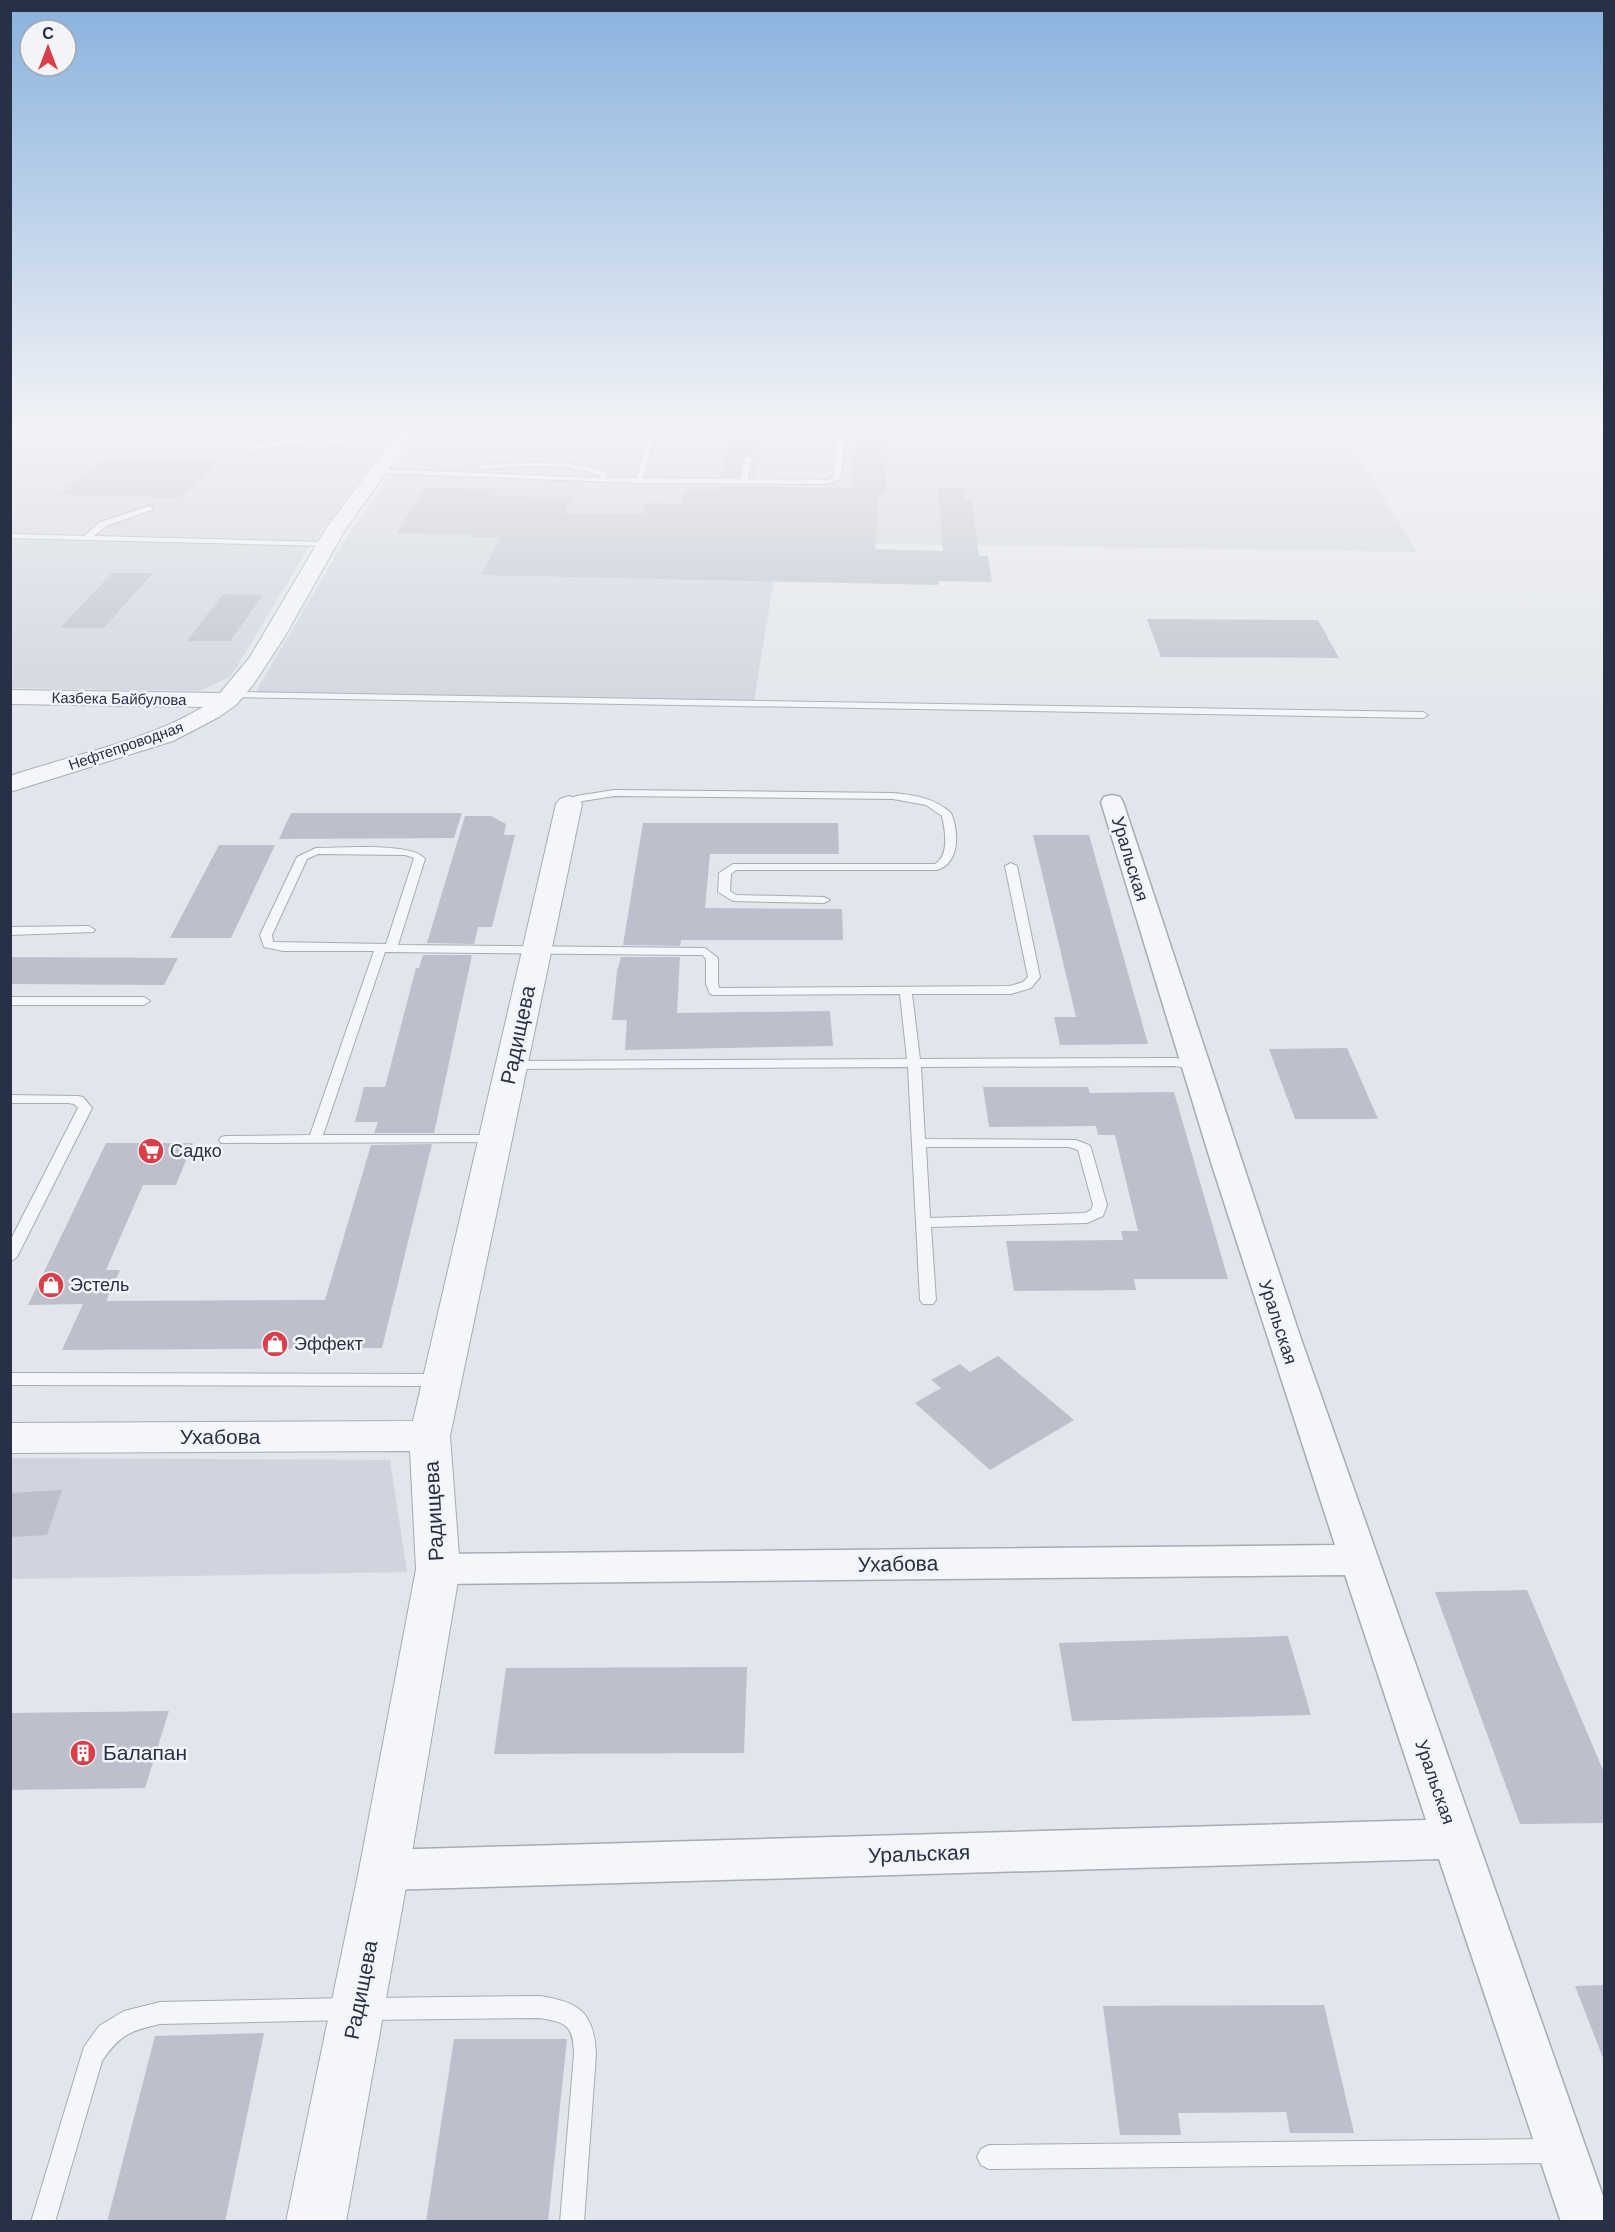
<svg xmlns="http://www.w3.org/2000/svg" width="1615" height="2232" font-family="'DM Sans',sans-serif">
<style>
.built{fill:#d0d4de}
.building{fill:#bcc0cc}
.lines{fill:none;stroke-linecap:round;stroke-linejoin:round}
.service-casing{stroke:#a6abb6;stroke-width:2}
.minor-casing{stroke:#a6abb6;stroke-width:3}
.tertiary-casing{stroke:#a6abb6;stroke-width:2}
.service{fill:#f5f6f9;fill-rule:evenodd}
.minor{fill:#f5f6f9;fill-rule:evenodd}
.tertiary{fill:#f5f6f9;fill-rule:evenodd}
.labels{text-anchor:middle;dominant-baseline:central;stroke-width:5;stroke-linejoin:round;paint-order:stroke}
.far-street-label{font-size:15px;fill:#283045;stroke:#f2f4f8}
.street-label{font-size:18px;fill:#283045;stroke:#f2f4f8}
.poi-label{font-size:18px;fill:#283045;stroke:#f2f4f8;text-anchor:start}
.near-street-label{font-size:21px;fill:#283045;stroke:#f2f4f8}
.near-poi-label{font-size:21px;fill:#283045;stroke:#f2f4f8;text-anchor:start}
</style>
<rect width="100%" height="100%" fill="#e2e5eb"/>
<g class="built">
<path d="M11,424H402L308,549L231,676L200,691L11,688Z"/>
<path d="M426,424H1338L1417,552L780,542L754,701L252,698L348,535Z"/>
<path d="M10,1458L390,1460L407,1572L11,1579Z"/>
</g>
<g class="building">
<path d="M733,424H765L755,477H751L754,457L749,454L742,458L739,477H720Z"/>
<path d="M856,424H888L885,493H879L875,549L943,551L938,488H963L966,500H972L979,556H988L992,582L938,581V585L481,575L501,537H471L473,534L397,533L425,488L498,489L494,496L571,497L564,513L643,514L646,503L682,504L686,489H717L718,486L851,488Z"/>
<path d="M103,459L219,461L180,498L59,495Z"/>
<path d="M112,573H153L104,628H60Z"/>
<path d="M223,594L263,595L230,641H187Z"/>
<path d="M1147,619L1318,620L1339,658L1161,657Z"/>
<path d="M291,813H462L454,838L279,839Z"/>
<path d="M465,816H491L506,824L504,835H515L492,927H478L474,944L427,943Z"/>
<path d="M643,823H838L839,854H710L705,908L842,909L843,940H681L680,946L623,945Z"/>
<path d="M1033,835H1089L1148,1044L1060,1045L1054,1017H1076Z"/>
<path d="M219,845H275L231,938H170Z"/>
<path d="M423,955H472L434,1133H374L378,1122H355L364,1087H385L416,968H419Z"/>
<path d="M10,957L178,958L164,985L10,984Z"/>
<path d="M621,957H680L677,1013L830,1011L833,1046L625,1050L627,1020H612L617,971Z"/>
<path d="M1347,1048L1378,1119H1295L1269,1049Z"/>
<path d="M983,1087H1088L1090,1093L1174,1092L1228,1279H1134L1136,1290L1014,1291L1006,1241L1123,1240L1121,1231H1138L1115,1135H1098L1096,1126L989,1127Z"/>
<path d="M106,1143H193L176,1185H143L106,1270H120L106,1301L325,1300L371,1145L432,1144L382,1348L62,1350L83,1304L28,1305Z"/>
<path d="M998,1356L1074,1420L990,1470L915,1403L941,1388L931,1380L960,1364L970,1372Z"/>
<path d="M62,1490L47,1535L10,1537V1493Z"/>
<path d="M1527,1590L1605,1775V1823L1520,1824L1435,1592Z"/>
<path d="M1288,1636L1311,1715L1072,1721L1059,1643Z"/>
<path d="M747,1667L744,1753L494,1754L506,1668Z"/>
<path d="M169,1711L145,1788L10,1790V1713Z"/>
<path d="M1605,1985V2058H1603L1575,1986Z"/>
<path d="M1324,2005L1354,2133H1290L1286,2112L1178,2113L1181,2135H1120L1103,2006Z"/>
<path d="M264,2033L225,2222H107L155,2036Z"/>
<path d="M454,2039H567L548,2222H426Z"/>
</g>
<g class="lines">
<defs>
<g id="service">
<path d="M601,424H607L602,439L599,441L596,439Z"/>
<path d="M652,424H658L643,478L741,479L744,458L748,456L752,458L748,479L827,480L833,478L839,424H845L841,479L827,484L639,483L379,473L375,471L379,469L599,478L600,475C562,462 520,467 481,469L477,467L481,465C523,463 566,458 607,472L606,478H636Z"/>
<path d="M297,438L337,439L399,447L396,449C337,442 298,437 240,454L236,452L259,444Z"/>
<path d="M149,506L153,508L152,510L106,526L94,536L325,542L329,544L325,546L10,538V534L84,536L100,522Z"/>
<path d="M234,692L1423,712L1428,715L1423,718L231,697V693Z"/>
<path d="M614,790L893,793C914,795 935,798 951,813C959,832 960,863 937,870H736L731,874L730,891L736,895L824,897L830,900L824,903L733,901L718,892L719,873L733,864H935C950,855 945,830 942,816L926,805L893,799L614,796L583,801L569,807L564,804L576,796Z"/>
<path d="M316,848C338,848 414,842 425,859L398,945L705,948L718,958V984L719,988H724L1010,986L1023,982L1028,977L1005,866L1011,863L1017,866L1040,977L1031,988L1011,994H912L920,1059L1175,1058L1198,1062L1200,1065L1193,1069L1175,1066L921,1067L925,1139L1076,1140L1089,1145L1091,1148L1107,1205L1103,1216L1087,1223L931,1227L936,1300L933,1304H923L920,1300L908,1067L512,1069L505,1065L512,1061L907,1059L900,994L714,995L710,994L706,984V959L702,955H693L385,952L323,1135H495L502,1139L500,1142L221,1143L219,1140L221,1137L226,1136L310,1135L374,951H283L264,947L260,935L297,857ZM318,854L405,855L414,858L386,944L273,942L272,935L307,859ZM926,1147H1069L1078,1150L1093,1205L1091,1210L1085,1213L930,1218Z"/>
<path d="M89,926L95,930L93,932L10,935V927Z"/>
<path d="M10,997H144L150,1001L144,1005H10Z"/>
<path d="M10,1095L78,1096L83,1097L92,1108L17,1257L10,1262V1241L78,1108L74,1104L68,1103H10Z"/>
<path d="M10,1373L439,1374L445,1376L447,1380L445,1384L439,1386L10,1385Z"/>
<path d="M540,1996C579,2002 594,2012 596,2054L584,2222H560L574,2054C573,2025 567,2023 540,2018L367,2020L359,2017L357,2012L355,2017L347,2020L160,2024C129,2031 120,2035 102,2061L55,2222H31L84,2047L99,2026L124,2011L160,2002L347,1998L355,2001L357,2006L359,2001L367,1998Z"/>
<path d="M1554,2139L1562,2143L1566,2151L1562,2159L1554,2163L989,2169L981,2165L977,2157L981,2149L989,2145Z"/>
</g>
<path id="minor" d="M1112,795L1120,797L1123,802L1300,1336L1604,2199V2222H1561L1439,1859L384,1890L368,1884L362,1870L368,1856L384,1850L1426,1820L1345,1575L438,1584L425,1580L419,1569L425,1558L438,1554L1335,1545L1210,1159L1101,802L1104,797Z"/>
<g id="tertiary">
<path d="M404,424H421L345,530L285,636L253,685L236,705L219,717L173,741L10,792V776C75,754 144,742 203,707L10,704V690L220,693L250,657L325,530Z"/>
<path d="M569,796L578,799L582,804L450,1436L460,1569L409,1870L346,2222H286L359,1870L416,1569L410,1451L10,1453V1423L413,1421L556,804L560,799Z"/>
</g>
</defs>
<use href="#service" class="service-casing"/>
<use href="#minor" class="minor-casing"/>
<use href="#tertiary" class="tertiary-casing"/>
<use href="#service" class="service"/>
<use href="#minor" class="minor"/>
<use href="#tertiary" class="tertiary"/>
</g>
<linearGradient id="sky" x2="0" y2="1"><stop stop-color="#89b2de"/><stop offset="0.58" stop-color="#f2f3f6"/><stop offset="1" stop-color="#f2f3f6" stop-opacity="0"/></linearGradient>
<rect width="1615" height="737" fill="url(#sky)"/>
<defs>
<symbol id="supermarket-disc" viewBox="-11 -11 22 22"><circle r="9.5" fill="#d93e49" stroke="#f2f4f8"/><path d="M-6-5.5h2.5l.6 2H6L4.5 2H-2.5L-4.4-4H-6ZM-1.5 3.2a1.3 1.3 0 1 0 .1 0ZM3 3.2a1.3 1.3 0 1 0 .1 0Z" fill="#fff"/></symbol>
<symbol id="shop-disc" viewBox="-11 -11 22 22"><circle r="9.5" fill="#d93e49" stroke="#f2f4f8"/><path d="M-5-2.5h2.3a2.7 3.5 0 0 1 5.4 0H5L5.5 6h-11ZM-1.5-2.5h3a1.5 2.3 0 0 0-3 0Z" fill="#fff"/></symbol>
<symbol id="building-disc" viewBox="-11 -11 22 22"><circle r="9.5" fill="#d93e49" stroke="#f2f4f8"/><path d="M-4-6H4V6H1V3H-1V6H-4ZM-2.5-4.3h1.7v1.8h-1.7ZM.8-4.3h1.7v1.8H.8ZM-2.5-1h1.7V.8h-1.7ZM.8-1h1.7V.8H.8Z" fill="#fff"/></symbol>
</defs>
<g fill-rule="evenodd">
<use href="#supermarket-disc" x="136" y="1136" width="30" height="30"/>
<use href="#shop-disc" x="36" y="1270" width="30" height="30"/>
<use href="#shop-disc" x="260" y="1329" width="30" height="30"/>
<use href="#building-disc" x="68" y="1738" width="30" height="30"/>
</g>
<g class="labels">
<g class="far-street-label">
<text transform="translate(119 699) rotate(1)">Казбека Байбулова</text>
<text transform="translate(126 746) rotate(-19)">Нефтепроводная</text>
</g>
<g class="street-label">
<text transform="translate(1130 859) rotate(73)">Уральская</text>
<text transform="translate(1278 1322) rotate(72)">Уральская</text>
<text transform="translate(1435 1782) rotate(71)">Уральская</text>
</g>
<g class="poi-label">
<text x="170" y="1151">Садко</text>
<text x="70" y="1285">Эстель</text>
<text x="294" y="1344">Эффект</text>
</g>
<g class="near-street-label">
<text transform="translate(518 1035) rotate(-78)">Радищева</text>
<text x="220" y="1437">Ухабова</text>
<text transform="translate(434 1511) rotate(-93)">Радищева</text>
<text transform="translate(898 1564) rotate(-1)">Ухабова</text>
<text transform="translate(919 1854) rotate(-2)">Уральская</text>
<text transform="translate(361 1990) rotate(-79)">Радищева</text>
</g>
<g class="near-poi-label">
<text x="103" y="1753">Балапан</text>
</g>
</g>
<rect width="1615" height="2232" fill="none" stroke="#283045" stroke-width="24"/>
<g transform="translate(48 48)"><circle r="28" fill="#f2f4f8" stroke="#a1a6b0" stroke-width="1.5"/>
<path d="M0-4.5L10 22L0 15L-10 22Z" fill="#d93e49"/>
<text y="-9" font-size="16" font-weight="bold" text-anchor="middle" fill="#283045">С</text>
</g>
</svg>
